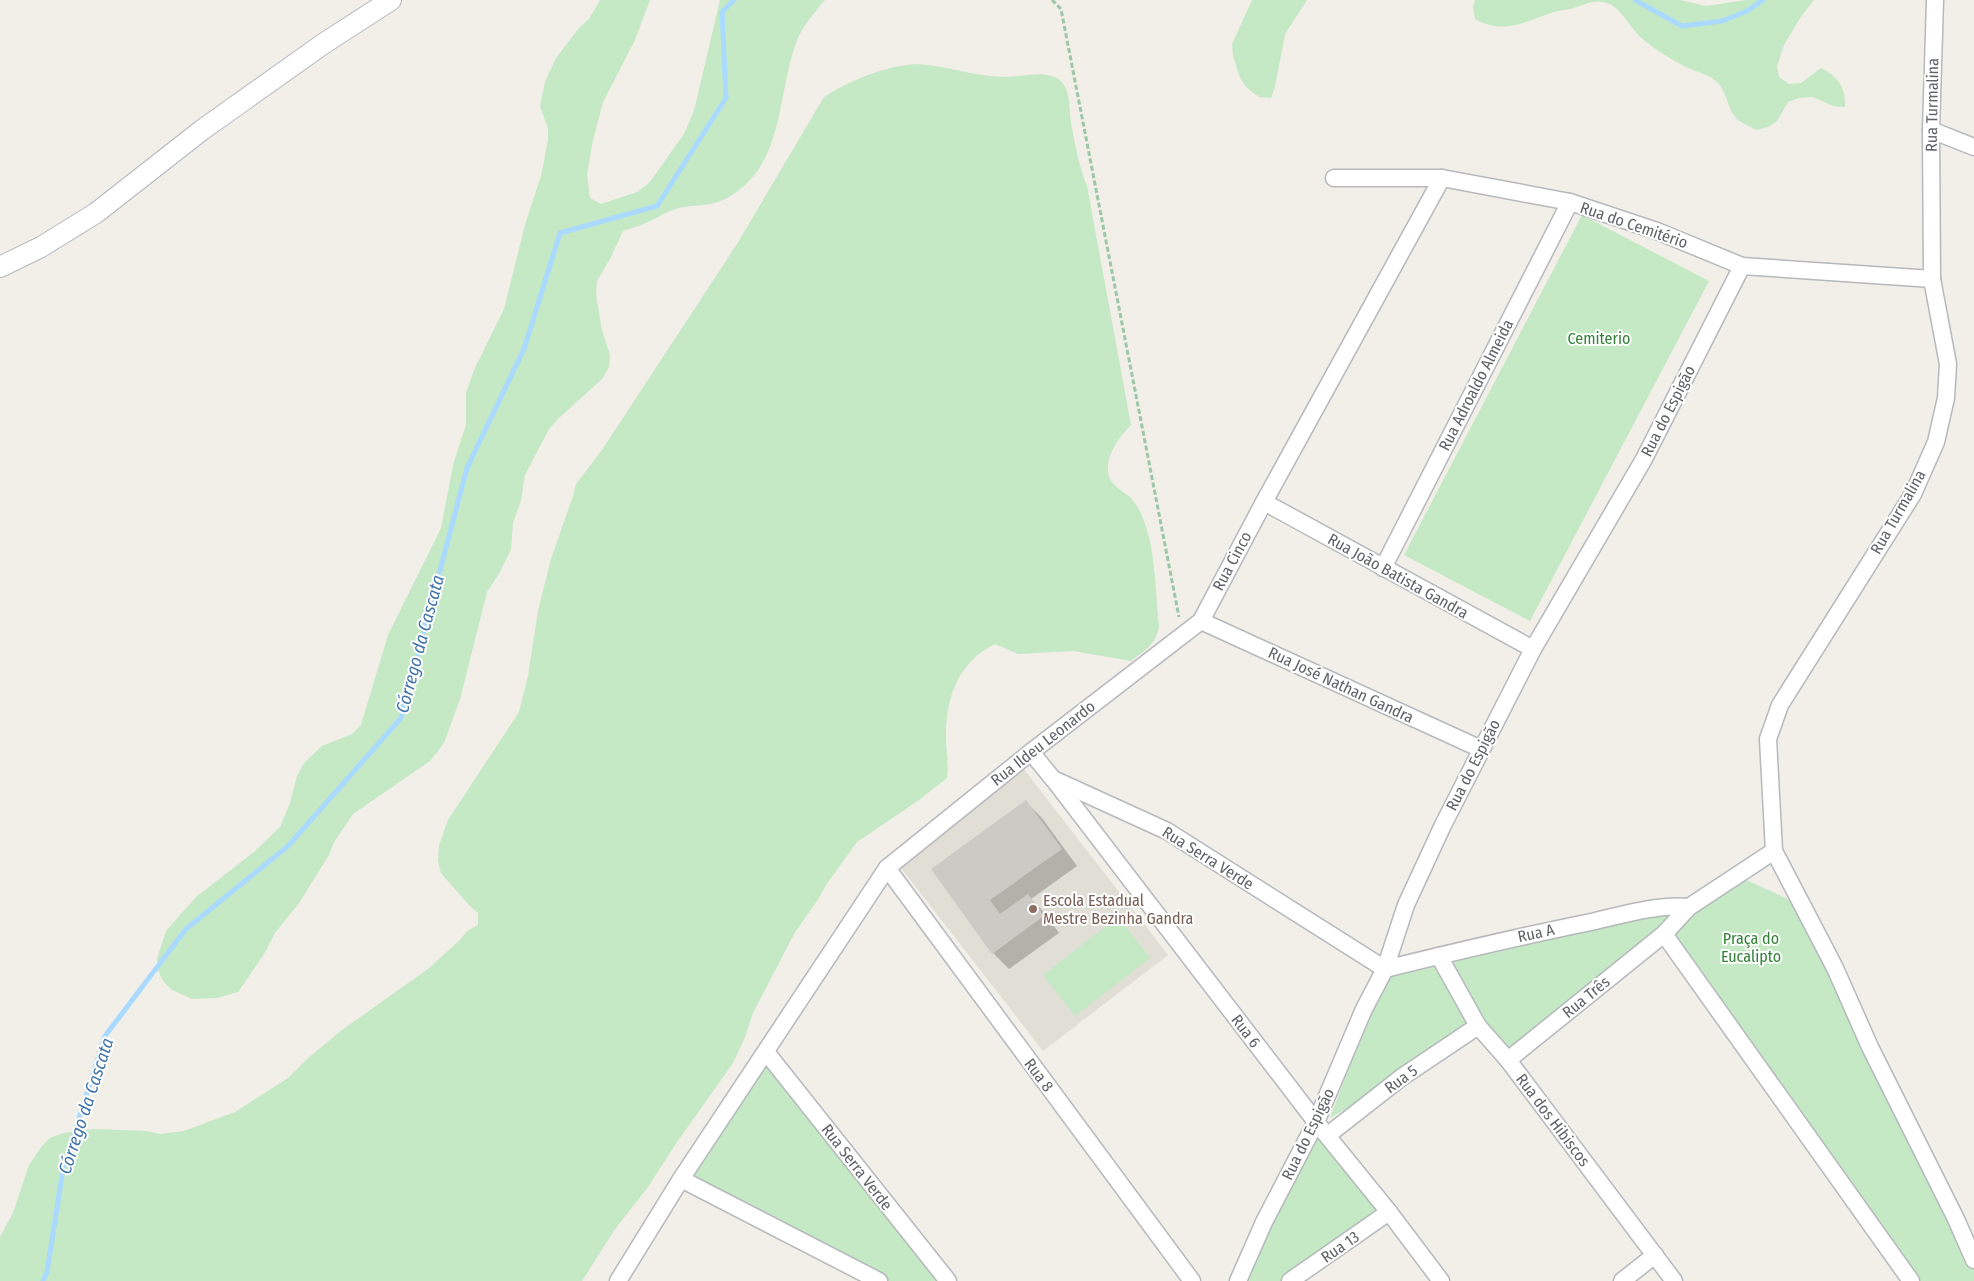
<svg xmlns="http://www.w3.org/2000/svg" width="1974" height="1281" font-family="'Fira Sans Condensed',sans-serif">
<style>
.education{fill:#e1ded6}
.green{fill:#c5e8c5}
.shadow{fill:#0003}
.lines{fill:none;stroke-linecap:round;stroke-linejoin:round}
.stream{stroke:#aadaff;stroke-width:5}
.building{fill:#cccac5}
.minor-casing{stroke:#b5b8bc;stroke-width:19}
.tertiary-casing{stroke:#b5b8bc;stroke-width:22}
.path{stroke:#9cc7a9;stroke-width:3;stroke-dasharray:5 2.5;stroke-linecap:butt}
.minor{stroke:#fff;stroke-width:16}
.tertiary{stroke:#fff;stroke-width:20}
.education-dot{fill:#8d6e63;stroke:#fff;stroke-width:2}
.labels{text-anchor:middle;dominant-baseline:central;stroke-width:4;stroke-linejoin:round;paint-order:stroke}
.street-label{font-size:16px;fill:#5f6368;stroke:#fff}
.park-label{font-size:16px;fill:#348238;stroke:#fff}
.education-label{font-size:16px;fill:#785e54;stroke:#fff;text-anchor:start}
.water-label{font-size:18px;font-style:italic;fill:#4174aa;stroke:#fff}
</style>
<rect width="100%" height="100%" fill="#f1efe8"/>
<path class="education" d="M1023,768L1168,955L1043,1051L898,864Z"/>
<g class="green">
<path d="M600,0H650L634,42L603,102L593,140L587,174L590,198L601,204L637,192L649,183L684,134L694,111L720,0H825C815,12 803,25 797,40C776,95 786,165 727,198C711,207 695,204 679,208C667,211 659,217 648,222C640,226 631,228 623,231L610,259L597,281L596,294L602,330L610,355L609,367L602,379L560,417L549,429L525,475L521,500L513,523L511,549L500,572L487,592L460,699L444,743L430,761L353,814L334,842L329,855L299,903L275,933L264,954L238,992L217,998L192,999L172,990L163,981L158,970L157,959L166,931L196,897L254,852L280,827L290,803L297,776L304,763L322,746L352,734L361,725L388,635L441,528L453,465L466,425V393L474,370L504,309L525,225L541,176L548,140V129L540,106L545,82L556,58L579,28L589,19Z"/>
<path d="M1252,0H1307L1285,34L1275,87L1271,98L1259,97L1247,88L1240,78L1233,56L1232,44Z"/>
<path d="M1475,0H1680L1706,6L1746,0H1814L1802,15L1784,45L1777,66L1779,77L1789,84L1801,83L1821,68C1838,76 1846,88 1845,107L1833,106L1813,97L1799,98L1788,102L1777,121L1768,127L1756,130C1750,126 1741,123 1736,118C1728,110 1727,93 1719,84C1712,75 1696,72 1686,67C1672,60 1656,50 1644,40C1629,29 1623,6 1603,2C1594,0 1585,4 1577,7C1569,10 1559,10 1551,13C1524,22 1503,35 1475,19L1473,7Z"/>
<path d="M915,64C946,65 975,77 1006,77C1024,77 1052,67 1064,85C1071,96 1069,111 1071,123C1075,144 1079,166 1087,186L1131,425C1119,437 1104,457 1109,476C1112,488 1129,493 1135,503C1156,534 1155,589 1159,626C1156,645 1145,650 1131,661L1073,651L1018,654L995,644C958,662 945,699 946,739C946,752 949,764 947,778L919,800L857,842L826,885L819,898L794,934L753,1013L745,1037L733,1063L675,1145L648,1187L615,1229L582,1281H0V1237L13,1213L29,1165L42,1146L50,1138L63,1133L94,1129L146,1131L160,1134L184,1131L235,1112L288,1078L307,1059L342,1030L428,969L460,940L467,931L478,925V913L468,904L441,873L438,861L439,845L448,820L519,712L528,676L538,611L551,559L573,496L576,484L602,450L737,244L824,97C851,80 882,67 915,64Z"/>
<path d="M1582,215L1709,281L1530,621L1404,555Z"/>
<path d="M1740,877L1794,902L1974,1261V1281H1913L1671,936L1687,913Z"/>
<path d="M1686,908L1664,931L1504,1052L1444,957Z"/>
<path d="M1118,917L1150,958L1075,1016L1043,975Z"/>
<path d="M1442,964L1473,1025L1404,1076L1330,1118L1367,1020L1387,975Z"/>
<path d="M769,1057L942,1281H882L686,1177Z"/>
<path d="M1317,1126L1387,1211L1283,1281H1241Z"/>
</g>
<path class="shadow" d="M1026,802L1042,818L1077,866L1031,899L1044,912L1059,933L1009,969L993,953L932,869Z"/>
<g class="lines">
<g class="stream">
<path d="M1635,0L1682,26L1722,21L1747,11L1763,0"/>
<path d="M43,1281L47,1272L63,1169L105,1036L186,929L288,846L401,718L467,468L524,349L560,233L657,206L726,98L722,12L734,0"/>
</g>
</g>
<path class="building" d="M1026,800L1062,849L990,900L1000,914L1028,894L1044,916L992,954L931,869Z"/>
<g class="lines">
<defs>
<g id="minor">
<path d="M1935,0L1931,130L1932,279L1948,364L1946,398L1936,442L1913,494L1780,705L1768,739L1774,851L1835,968L1870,1047L1956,1219L1974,1260"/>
<path d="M1931,130L1974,147"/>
<path d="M1334,178H1442L1570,202L1657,231L1742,266L1932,279"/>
<path d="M1264,502L1533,649"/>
<path d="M1383,568L1570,202"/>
<path d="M1201,621L1481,749"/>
<path d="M1031,752L1053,779L1167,831L1385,969C1454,952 1522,936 1591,922C1622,915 1657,904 1689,907"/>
<path d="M1054,780L1316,1122L1389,1212L1441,1281"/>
<path d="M887,868L1192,1281"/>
<path d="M1664,934L1911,1281"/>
<path d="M1439,956L1478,1026L1508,1060L1674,1281"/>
<path d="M766,1052L948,1281"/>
<path d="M1508,1060L1664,934L1689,907L1774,851"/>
<path d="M1328,1135L1402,1077L1478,1026"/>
<path d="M681,1179L879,1281"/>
<path d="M618,1281L681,1179L887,868L1031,752L1201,621L1264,502L1442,178"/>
<path d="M1238,1281L1264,1222L1316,1122L1364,1009L1385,969L1406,905L1443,825L1533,649L1644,459L1742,266"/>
<path d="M1290,1281L1389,1212"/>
<path d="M1622,1281L1655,1255"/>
</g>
<path id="tertiary" d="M0,267L41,247L96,213L202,130L323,44L391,0"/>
</defs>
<use href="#minor" class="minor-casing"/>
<use href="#tertiary" class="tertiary-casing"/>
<path class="path" d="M1052,0L1061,9L1179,617"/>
<use href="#minor" class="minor"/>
<use href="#tertiary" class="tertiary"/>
</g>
<circle class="education-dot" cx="1033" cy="909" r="5"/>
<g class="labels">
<g class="street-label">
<text transform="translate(1932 105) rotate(-89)">Rua Turmalina</text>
<text transform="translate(1634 225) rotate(19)">Rua do Cemitério</text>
<text transform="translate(1476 385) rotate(-63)">Rua Adroaldo Almeida</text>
<text transform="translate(1668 411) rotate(-63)">Rua do Espigão</text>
<text transform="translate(1898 512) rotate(-60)">Rua Turmalina</text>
<text transform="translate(1232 561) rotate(-62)">Rua Cinco</text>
<text transform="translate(1398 576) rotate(29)">Rua João Batista Gandra</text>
<text transform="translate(1341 685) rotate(25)">Rua José Nathan Gandra</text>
<text transform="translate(1043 743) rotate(-38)">Rua Ildeu Leonardo</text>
<text transform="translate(1473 765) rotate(-63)">Rua do Espigão</text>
<text transform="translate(1208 858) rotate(32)">Rua Serra Verde</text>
<text transform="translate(1536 933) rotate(-12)">Rua A</text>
<text transform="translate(1586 997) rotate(-39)">Rua Três</text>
<text transform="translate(1246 1031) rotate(53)">Rua 6</text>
<text transform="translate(1039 1075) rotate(53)">Rua 8</text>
<text transform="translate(1401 1079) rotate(-36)">Rua 5</text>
<text transform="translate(1553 1120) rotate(53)">Rua dos Hibiscos</text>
<text transform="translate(1308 1134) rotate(-64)">Rua do Espigão</text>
<text transform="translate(857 1167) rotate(52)">Rua Serra Verde</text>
<text transform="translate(1340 1247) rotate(-35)">Rua 13</text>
</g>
<g class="park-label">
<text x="1599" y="338">Cemiterio</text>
<text x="1751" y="938">Praça do<tspan x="1751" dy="18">Eucalipto</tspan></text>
</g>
<g class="education-label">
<text x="1043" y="900">Escola Estadual<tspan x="1043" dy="18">Mestre Bezinha Gandra</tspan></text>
</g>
<g class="water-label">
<text transform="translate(420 644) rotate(-75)">Córrego da Cascata</text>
<text transform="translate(86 1106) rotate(-72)">Córrego da Cascata</text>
</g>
</g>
</svg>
